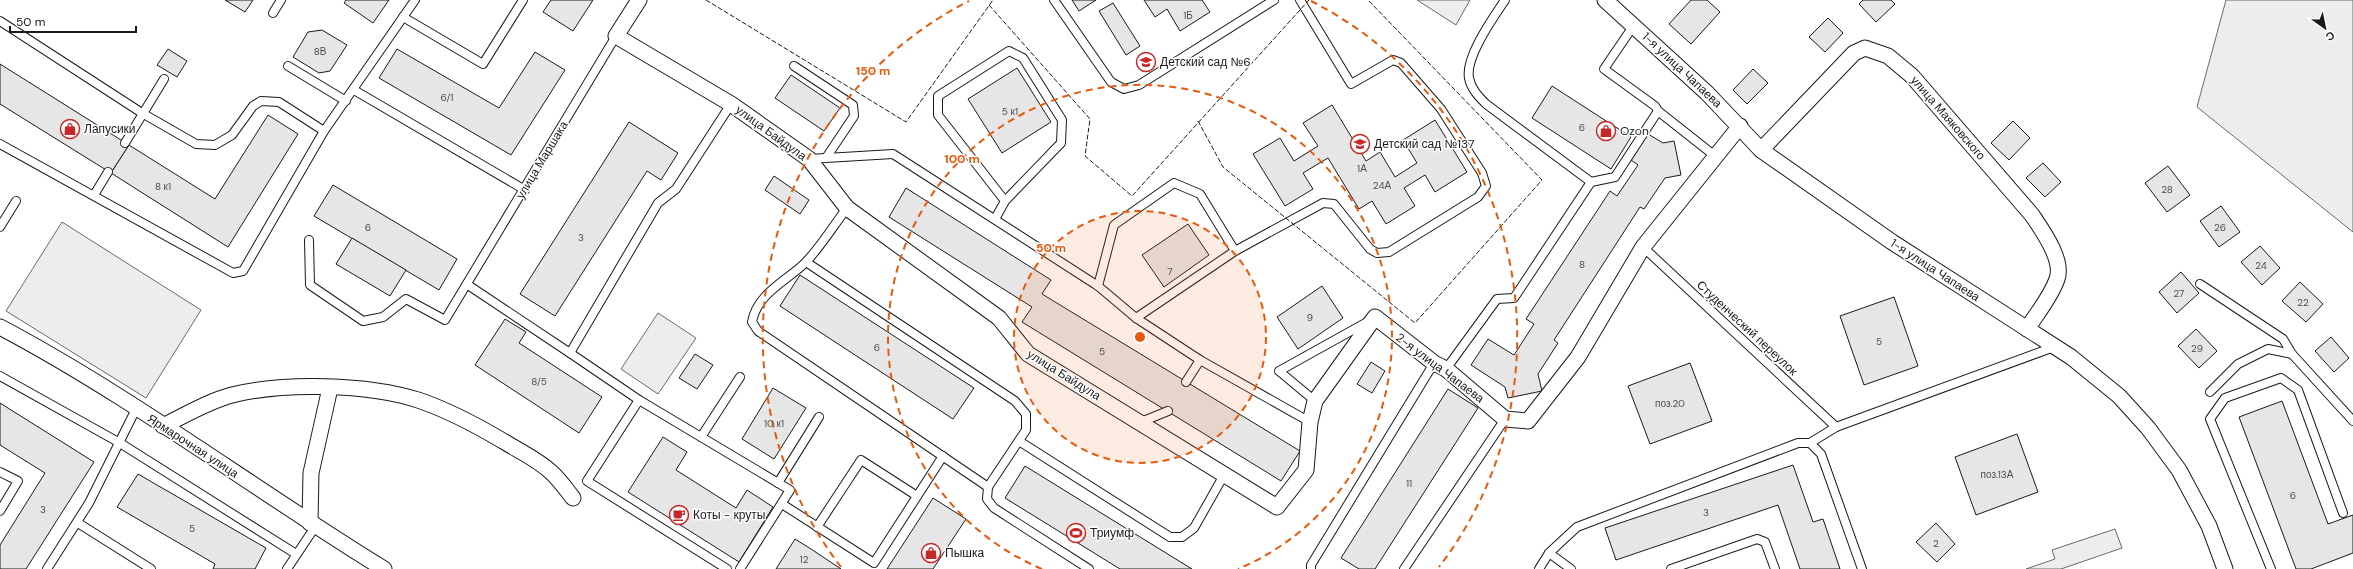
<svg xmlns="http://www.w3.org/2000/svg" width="2353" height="569" font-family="'DM Sans',sans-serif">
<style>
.built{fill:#ededed;stroke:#6a6a6a}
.building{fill:#e6e6e6;stroke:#1a1a1a}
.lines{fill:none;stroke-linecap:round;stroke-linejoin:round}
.service-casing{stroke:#1a1a1a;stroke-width:10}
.minor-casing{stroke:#1a1a1a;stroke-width:17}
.service{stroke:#fff;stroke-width:8}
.minor{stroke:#fff;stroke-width:15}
.fence{stroke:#1a1a1a;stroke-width:1;stroke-dasharray:5 2;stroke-linecap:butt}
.ring{fill:none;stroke:#e8590c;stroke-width:2;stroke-dasharray:7 5}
.labels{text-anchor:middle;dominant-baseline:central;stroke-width:3;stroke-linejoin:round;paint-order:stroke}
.number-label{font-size:10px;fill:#4d4d4d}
.poi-label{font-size:12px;fill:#1a1a1a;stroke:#fff;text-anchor:start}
.street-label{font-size:12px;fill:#1a1a1a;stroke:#fff}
.centre{fill:#e8590c;stroke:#fff;stroke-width:2}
.ring-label{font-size:12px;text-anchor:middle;font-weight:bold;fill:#e8590c;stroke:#fff;stroke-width:3;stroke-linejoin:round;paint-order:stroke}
</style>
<rect width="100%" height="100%" fill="#fff"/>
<g class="built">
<path d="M1417,0H1470L1456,25Z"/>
<path d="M2226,0H2353V232L2197,107Z"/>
<path d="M62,222L201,310L146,398L6,311Z"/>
<path d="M658,313L696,338L658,394L621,369Z"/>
<path d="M2115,529L2122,548L2061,569H2026L2055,559L2052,550Z"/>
</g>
<g class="building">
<path d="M225,0H253L245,12Z"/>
<path d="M346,0H389L373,23L344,3Z"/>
<path d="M551,0H593L573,31L543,12Z"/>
<path d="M1072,0H1096L1079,11Z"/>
<path d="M1144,0H1202L1210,12L1180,31L1167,9L1155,17Z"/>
<path d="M1691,0H1707L1720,12L1691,44L1669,24Z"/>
<path d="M1863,0H1891L1895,4L1876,22L1859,4Z"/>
<path d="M1113,3L1140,46L1126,55L1099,11Z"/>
<path d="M1828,18L1843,33L1825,52L1809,37Z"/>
<path d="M322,30L347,45L330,71L319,73L293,57L308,32Z"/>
<path d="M168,49L187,61L177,77L157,65Z"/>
<path d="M397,49L499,108L535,52L565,70L511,155L379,78Z"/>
<path d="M0,64L129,145L111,173L0,104Z"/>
<path d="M1017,68L1051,122L1002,153L968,99Z"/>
<path d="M1753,69L1768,83L1747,104L1733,90Z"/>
<path d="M791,75L840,108L824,131L775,98Z"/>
<path d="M1552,86L1631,137L1611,169L1532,118Z"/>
<path d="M1332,105L1366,161L1380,152L1395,177L1417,163L1403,140L1435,120L1467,172L1435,192L1425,175L1404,188L1415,206L1386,224L1372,201L1359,209L1328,158L1303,173L1313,189L1285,206L1253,154L1280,138L1294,161L1318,146L1303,123Z"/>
<path d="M268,115L298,134L228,247L111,173L129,145L215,199Z"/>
<path d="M2013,121L2030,138L2009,160L1991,143Z"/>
<path d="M629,122L678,153L661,180L647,171L555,316L520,294Z"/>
<path d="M1648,134L1663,143L1674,141L1681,175L1665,178L1644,209L1640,207L1554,340L1558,343L1538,374L1542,391L1508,398L1505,387L1471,365L1488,339L1514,355L1534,324L1526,319L1610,191L1617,196L1638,165L1631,160Z"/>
<path d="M2043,163L2061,182L2045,197L2026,178Z"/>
<path d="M2168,166L2190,195L2167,212L2145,183Z"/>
<path d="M774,176L809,200L800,214L765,190Z"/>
<path d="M333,185L457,259L439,290L314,216Z"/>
<path d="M906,188L1051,280L1042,294L1300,451L1281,481L1022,322L1032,307L889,217Z"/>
<path d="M2221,206L2240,232L2219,247L2200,221Z"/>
<path d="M1188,224L1209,255L1164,287L1142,255Z"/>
<path d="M352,238L406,270L390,296L336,264Z"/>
<path d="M2260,246L2280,268L2262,285L2241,262Z"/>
<path d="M2181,272L2199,293L2177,313L2159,292Z"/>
<path d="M800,275L974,388L953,419L780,306Z"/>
<path d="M2300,282L2323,304L2306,322L2282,301Z"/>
<path d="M1322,286L1343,318L1298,349L1277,317Z"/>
<path d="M1894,297L1918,366L1864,385L1840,316Z"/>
<path d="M505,319L526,332L519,343L602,397L579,433L475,365Z"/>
<path d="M2196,329L2217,351L2199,368L2178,346Z"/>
<path d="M2331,337L2349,358L2334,372L2315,351Z"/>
<path d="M695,354L713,365L697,389L679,378Z"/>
<path d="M1371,362L1385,371L1372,393L1357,384Z"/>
<path d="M1690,363L1712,421L1650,444L1628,386Z"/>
<path d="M773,388L806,408L774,459L742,439Z"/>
<path d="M1448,389L1478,408L1375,569H1359L1341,558Z"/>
<path d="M2282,401L2328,524L2353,515V553L2311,569H2296L2239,417Z"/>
<path d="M0,403L94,462L26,569H0V545L45,473L0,445Z"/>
<path d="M2017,434L2038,492L1976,515L1955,457Z"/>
<path d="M663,437L687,452L676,470L736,508L747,490L773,507L739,562L628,492Z"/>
<path d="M1793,465L1813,522L1823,519L1840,569H1800L1778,505L1616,560L1605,528Z"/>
<path d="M1025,466L1192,569H1120L1005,498Z"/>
<path d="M138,474L266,548L255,569H213L215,564L117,507Z"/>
<path d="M933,498L966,519L933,569H887Z"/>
<path d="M1936,523L1955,544L1937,562L1916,542Z"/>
<path d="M795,539L811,549L841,569H776Z"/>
</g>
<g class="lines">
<defs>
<g id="service">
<path d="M1054,0L1111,82L1124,89L1139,85L1274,0"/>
<path d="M1505,0C1493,18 1465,57 1469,78C1471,89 1479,97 1486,104L1591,182"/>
<path d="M273,13L281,0"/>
<path d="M403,17L483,64L523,0"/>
<path d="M0,21L142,113L196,144L215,145L232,135L253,106L261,101L279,102L324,131"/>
<path d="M1634,25L1604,69L1655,106L1658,111"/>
<path d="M288,66L346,101"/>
<path d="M794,66L853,105L854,116L826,158"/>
<path d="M354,90L525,190"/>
<path d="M125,143L164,79"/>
<path d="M0,144L233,273L243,271L324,131L415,0"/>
<path d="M809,159L893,154L1098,286L1136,318L1200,360L1310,422"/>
<path d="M94,195L108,172"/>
<path d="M847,208C834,225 821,246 806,262C787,281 757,293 752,322L758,331L988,487L987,499L994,508L1089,569"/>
<path d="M995,219L1005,201L1061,143L1062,120L1023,58L1009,51L938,96V115L1005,201"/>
<path d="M0,227L16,201"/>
<path d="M309,240L310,285L363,321L383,317L406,299L445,320L616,36"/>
<path d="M1643,247L1836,427"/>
<path d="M806,262L1015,401L1026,414V430L988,487"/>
<path d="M2200,284L2283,339L2292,354L2353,421"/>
<path d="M468,285L570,353L658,203L676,189L731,104"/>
<path d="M1098,286L1114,225L1174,183L1200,194L1235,251"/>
<path d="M1136,318L1235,251L1323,203L1334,204L1370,249L1377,253L1389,252L1478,197L1486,186L1482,173L1441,109L1401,63L1393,60L1351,84L1300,0"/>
<path d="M570,353L639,400L790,490L740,569"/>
<path d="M1446,369L1497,299L1514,298L1591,182L1615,177L1658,111L1715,156"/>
<path d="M0,376L120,443L296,554"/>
<path d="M1186,382L1200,360"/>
<path d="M2210,392L2238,364L2268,349L2292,354"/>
<path d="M639,400L587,481L727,569"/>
<path d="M1315,401L1279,371L1369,321"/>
<path d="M1141,422L1168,411"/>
<path d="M701,437L740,377"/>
<path d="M1019,441L1170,537H1182L1194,528L1224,475"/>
<path d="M1810,443L1836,427L2054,347"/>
<path d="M0,472L18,481L0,511"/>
<path d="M778,483L819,417"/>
<path d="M782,504L874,563L943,456"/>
<path d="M78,523L151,569"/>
<path d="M817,527L861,460L917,496"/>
<path d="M1549,553L1577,527L1798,443H1810L1821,454L1862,569"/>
<path d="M47,569L89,503L136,409"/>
<path d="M287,569L315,527"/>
<path d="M1311,569V565L1434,363"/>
<path d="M1404,569L1505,419"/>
<path d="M1539,569L1549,553L1571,569"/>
<path d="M1671,569L1757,539L1765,542L1775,569"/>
<path d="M2271,569L2210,419L2225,398L2281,378L2298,390L2343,513"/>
</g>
<g id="minor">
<path d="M639,0L616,36L731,104L809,159L847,208L999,318L1028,354L1277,507L1306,470L1310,422L1315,401L1375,317L1434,363L1446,369L1505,419L1528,421L1578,357L1643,247L1740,126"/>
<path d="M1605,0L1707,93L1761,150L1892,242L2071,357L2119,396L2148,428L2179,470L2209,526L2225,569"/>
<path d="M1761,150L1854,53L1865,48L1888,56L1912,76L2032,215C2042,230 2064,260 2057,279C2051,297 2037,313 2027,329"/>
<path d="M0,327C134,398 255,490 384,569"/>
<path d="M163,426C185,415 209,401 232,395C284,382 368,384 418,400C448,410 476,425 503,441C519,451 537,459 551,472C559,479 566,489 573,498"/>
<path d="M310,523L311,473L330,388"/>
</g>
</defs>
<use href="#service" class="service-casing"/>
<use href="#minor" class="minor-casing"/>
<use href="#service" class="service"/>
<use href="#minor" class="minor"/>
<g class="fence">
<path d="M706,0L906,122L993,0"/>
<path d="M989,5L1090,119L1085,156L1132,196L1309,0"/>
<path d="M1198,121L1223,167L1415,323L1542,180L1368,0"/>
</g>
</g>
<circle cx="1140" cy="337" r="126" fill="#e8590c" fill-opacity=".12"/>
<g class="ring">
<circle cx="1140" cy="337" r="126"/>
<path d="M1042 569A252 252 0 1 1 1238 569"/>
<path d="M841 567A377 377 0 0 1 969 1M1311 1A377 377 0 0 1 1439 567"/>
</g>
<defs>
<symbol id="school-ring" viewBox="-11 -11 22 22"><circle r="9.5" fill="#fff" stroke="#c62828" stroke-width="1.5"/><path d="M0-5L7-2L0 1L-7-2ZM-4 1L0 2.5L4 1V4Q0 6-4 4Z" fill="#c62828"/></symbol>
<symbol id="shop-ring" viewBox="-11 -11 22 22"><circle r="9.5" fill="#fff" stroke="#c62828" stroke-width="1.5"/><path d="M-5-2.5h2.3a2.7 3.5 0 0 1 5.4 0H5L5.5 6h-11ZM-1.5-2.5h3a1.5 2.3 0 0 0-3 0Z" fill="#c62828"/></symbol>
<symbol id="cafe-ring" viewBox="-11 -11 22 22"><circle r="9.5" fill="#fff" stroke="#c62828" stroke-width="1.5"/><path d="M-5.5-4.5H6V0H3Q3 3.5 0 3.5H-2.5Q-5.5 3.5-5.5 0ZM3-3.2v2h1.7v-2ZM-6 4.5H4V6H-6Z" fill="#c62828"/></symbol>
<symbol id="stadium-ring" viewBox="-11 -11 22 22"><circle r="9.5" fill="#fff" stroke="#c62828" stroke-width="1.5"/><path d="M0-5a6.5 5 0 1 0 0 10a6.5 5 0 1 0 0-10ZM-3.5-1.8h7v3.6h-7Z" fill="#c62828"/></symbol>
</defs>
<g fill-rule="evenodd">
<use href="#school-ring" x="1135" y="51" width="22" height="22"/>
<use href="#shop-ring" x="59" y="118" width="22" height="22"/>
<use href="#shop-ring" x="1595" y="120" width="22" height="22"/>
<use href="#school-ring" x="1349" y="133" width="22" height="22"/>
<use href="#cafe-ring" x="668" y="504" width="22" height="22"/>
<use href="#stadium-ring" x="1065" y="522" width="22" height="22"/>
<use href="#shop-ring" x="920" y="542" width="22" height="22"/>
</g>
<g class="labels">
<g class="number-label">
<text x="1188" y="15">1Б</text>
<text x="320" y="51">8В</text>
<text x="447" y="97">6/1</text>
<text x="1010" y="111">5 к1</text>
<text x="1582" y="127">6</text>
<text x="1362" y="168">1А</text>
<text x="1382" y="185">24А</text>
<text x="163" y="186">8 к1</text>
<text x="2167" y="189">28</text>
<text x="368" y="227">6</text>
<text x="2220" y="227">26</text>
<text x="581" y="237">3</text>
<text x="1582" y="264">8</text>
<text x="2261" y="265">24</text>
<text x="1170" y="271">7</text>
<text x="2179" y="293">27</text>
<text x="2303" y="302">22</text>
<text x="1310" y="317">9</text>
<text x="1879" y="341">5</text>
<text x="877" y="347">6</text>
<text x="2197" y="348">29</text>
<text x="1102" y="351">5</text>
<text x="539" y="381">8/5</text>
<text x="1670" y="403">поз.20</text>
<text x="774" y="423">10 к1</text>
<text x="1997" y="474">поз.13А</text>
<text x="1409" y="483">11</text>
<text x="2293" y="495">6</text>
<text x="43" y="509">3</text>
<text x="1706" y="512">3</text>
<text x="192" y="528">5</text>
<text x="1936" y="543">2</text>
<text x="804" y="559">12</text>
</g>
<g class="poi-label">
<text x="1160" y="62">Детский сад №6</text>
<text x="84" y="129">Лапусики</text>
<text x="1620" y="131">Ozon</text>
<text x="1374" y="144">Детский сад №137</text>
<text x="693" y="515">Коты - круты</text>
<text x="1090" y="533">Триумф</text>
<text x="945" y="553">Пышка</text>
</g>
<g class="street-label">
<text transform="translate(1682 70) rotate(43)">1-я улица Чапаева</text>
<text transform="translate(1948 118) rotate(49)">улица Маяковского</text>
<text transform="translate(771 133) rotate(36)">улица Байдула</text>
<text transform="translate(542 160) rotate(-59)">улица Маршака</text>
<text transform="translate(1935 270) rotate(33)">1-я улица Чапаева</text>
<text transform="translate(1747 328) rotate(43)">Студенческий переулок</text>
<text transform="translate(1440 368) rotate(37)">2-я улица Чапаева</text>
<text transform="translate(1064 375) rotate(32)">улица Байдула</text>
<text transform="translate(193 446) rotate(33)">Ярмарочная улица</text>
</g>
</g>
<circle cx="1140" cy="337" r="6" class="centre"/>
<g class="ring-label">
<text x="873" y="75">150 m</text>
<text x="962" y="163">100 m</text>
<text x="1051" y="252">50 m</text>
</g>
<g transform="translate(2325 28) rotate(147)" stroke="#ffffff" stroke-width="3" paint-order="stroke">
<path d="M0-3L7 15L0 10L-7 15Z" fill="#1a1a1a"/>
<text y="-6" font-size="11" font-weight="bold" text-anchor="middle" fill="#1a1a1a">С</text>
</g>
<path d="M10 26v6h126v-6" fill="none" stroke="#1a1a1a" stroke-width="2"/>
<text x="16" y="26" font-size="12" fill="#1a1a1a" stroke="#ffffff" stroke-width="3" paint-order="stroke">50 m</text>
</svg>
